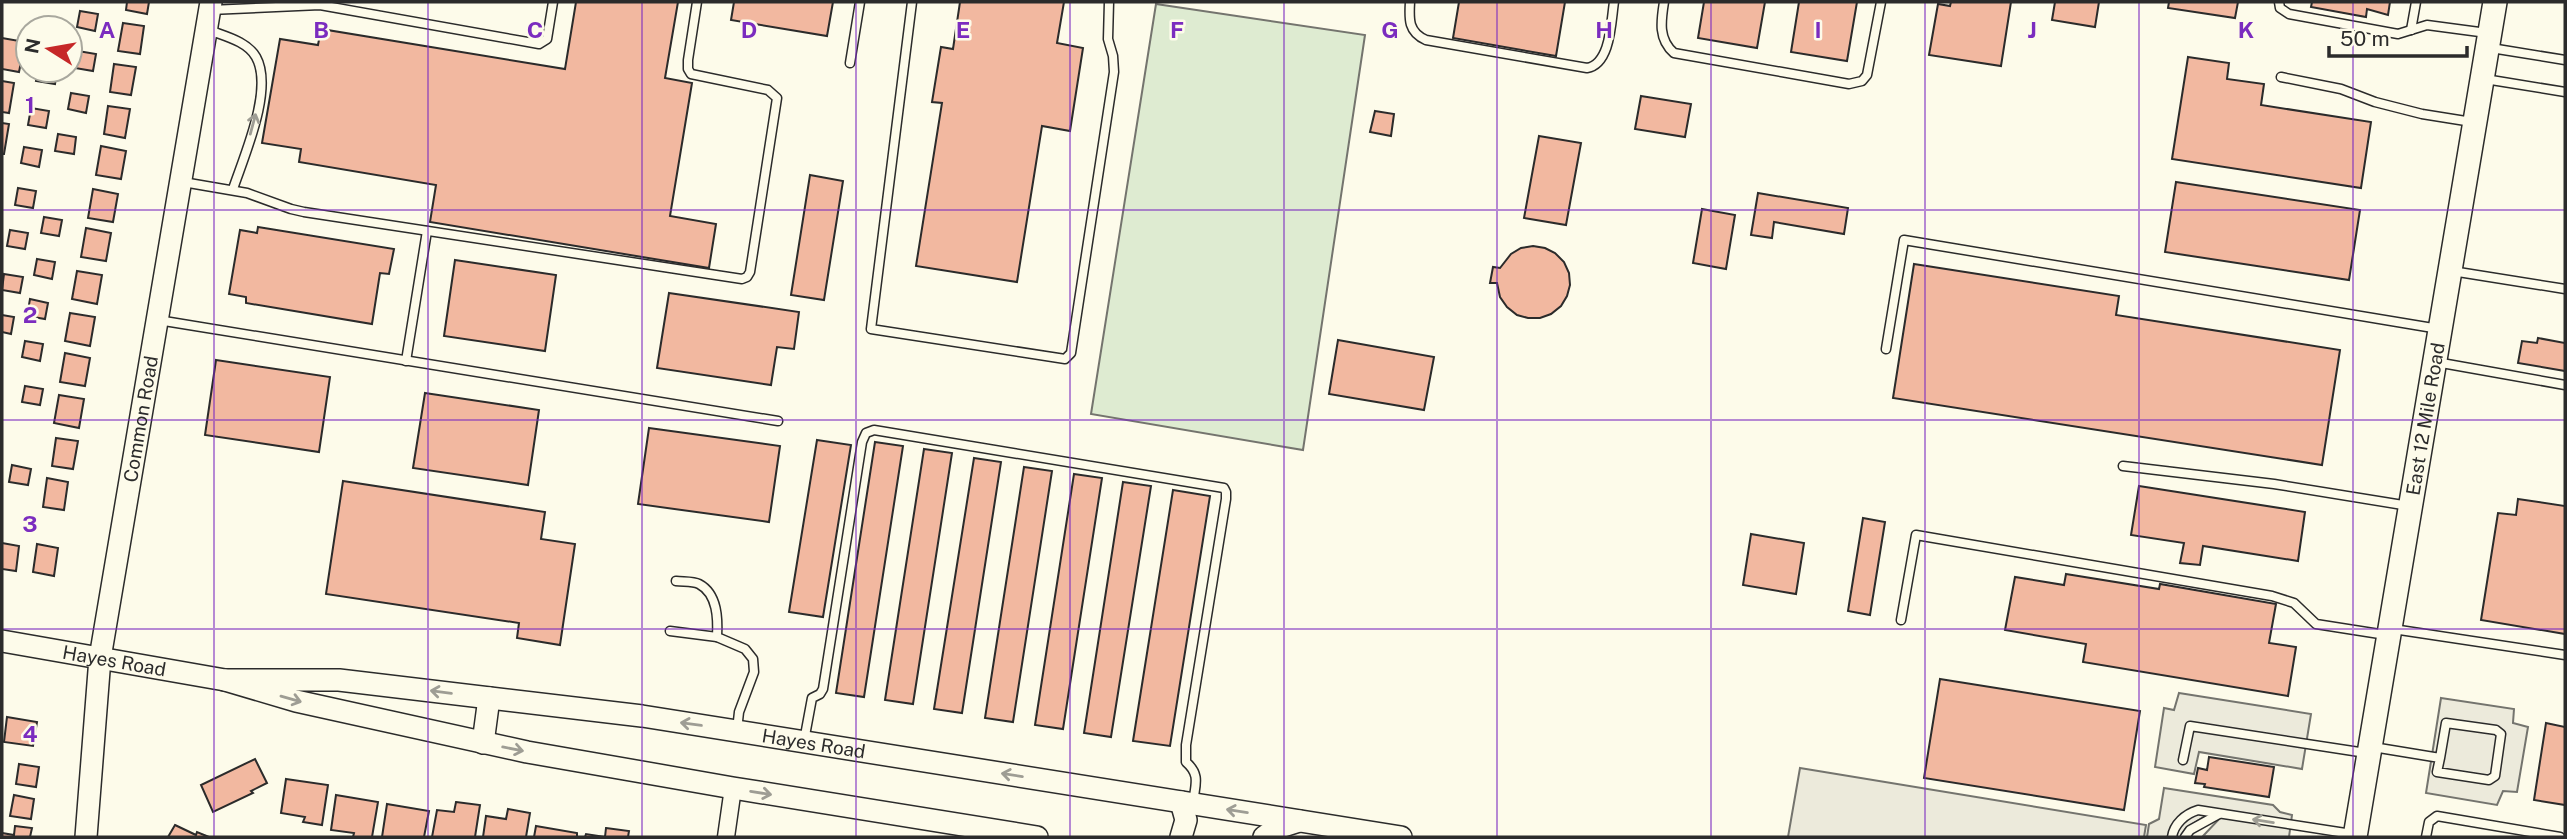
<svg xmlns="http://www.w3.org/2000/svg" width="2567" height="839" font-family="'Public Sans',sans-serif">
<style>
.green{fill:#deebd1;stroke:#74746e;stroke-width:2}
.parking{fill:#eceadb;stroke:#74746e;stroke-width:2}
.building{fill:#f2b8a0;stroke:#2b2b2b;stroke-width:2}
.lines{fill:none;stroke-linecap:round;stroke-linejoin:round}
.service-casing{stroke:#2b2b2b;stroke-width:11}
.minor-casing{stroke:#2b2b2b;stroke-width:19}
.tertiary-casing{stroke:#2b2b2b;stroke-width:24}
.secondary-casing{stroke:#2b2b2b;stroke-width:26}
.service{stroke:#fdfbea;stroke-width:8}
.minor{stroke:#fdfbea;stroke-width:16}
.tertiary{stroke:#fdfbea;stroke-width:21}
.secondary{stroke:#fdfbea;stroke-width:23}
.oneway{stroke:#9e9d94}
.grid{fill:none;stroke:#7b2cbf;stroke-width:2;stroke-opacity:0.55}
.labels{text-anchor:middle;dominant-baseline:central;stroke-width:5;stroke-linejoin:round;paint-order:stroke}
.street-label{font-size:19px;fill:#2b2b2b;stroke:#fdfbea}
.grid-label{font-size:23px;text-anchor:middle;font-weight:bold;fill:#7b2cbf;stroke:#fdfbea;stroke-width:5;stroke-linejoin:round;paint-order:stroke}
</style>
<rect width="100%" height="100%" fill="#fdfbea"/>
<path class="green" d="M1156,4L1365,35L1303,450L1091,414Z"/>
<g class="parking">
<path d="M2179,693L2311,714L2302,769L2199,752L2194,774L2155,767L2164,708L2174,710Z"/>
<path d="M2441,698L2514,709L2513,723L2528,727L2517,792L2503,791L2497,805L2426,793Z"/>
<path d="M1800,768L2146,825L2144,837H1788Z"/>
<path d="M2164,788L2273,805L2280,812L2292,815L2289,837L2203,836L2223,815L2210,813L2186,828L2181,837H2147L2149,824L2159,819Z"/>
</g>
<g class="building">
<path d="M127,2H149L147,14L126,10Z"/>
<path d="M576,2H678L665,78L692,83L670,216L716,224L709,268L430,222L436,185L299,162L301,149L262,143L280,39L318,45L321,29L565,69Z"/>
<path d="M734,2H833L827,36L731,20Z"/>
<path d="M960,2H1064L1057,43L1083,48L1070,131L1042,126L1017,282L916,266L942,103L932,102L941,47L953,49Z"/>
<path d="M1459,2H1565L1556,56L1453,38Z"/>
<path d="M1704,2H1765L1757,48L1698,38Z"/>
<path d="M1799,2H1857L1847,61L1791,52Z"/>
<path d="M1951,2H2011L2001,66L1929,55L1938,4L1950,6Z"/>
<path d="M2055,2H2099L2095,27L2052,20Z"/>
<path d="M2169,2H2238L2235,18L2168,8Z"/>
<path d="M2312,2H2390L2388,15L2367,9L2366,17L2311,7Z"/>
<path d="M80,11L98,14L95,31L77,27Z"/>
<path d="M123,23L144,26L140,54L118,51Z"/>
<path d="M2,38L25,42L19,72L2,69Z"/>
<path d="M78,51L96,54L93,71L75,68Z"/>
<path d="M2188,57L2229,63L2227,79L2264,84L2261,105L2371,122L2361,188L2172,159Z"/>
<path d="M114,64L136,67L131,95L110,92Z"/>
<path d="M38,70H57L55,84L36,81Z"/>
<path d="M2,81L14,83L9,113L2,112Z"/>
<path d="M71,93L89,96L86,113L68,109Z"/>
<path d="M1641,96L1691,104L1685,137L1635,129Z"/>
<path d="M108,106L130,109L125,138L104,134Z"/>
<path d="M31,108L49,111L46,128L28,125Z"/>
<path d="M1375,111L1394,114L1391,136L1370,132Z"/>
<path d="M2,123L9,124L4,154H2Z"/>
<path d="M58,134L76,137L74,154L55,151Z"/>
<path d="M1539,136L1581,143L1566,225L1524,218Z"/>
<path d="M101,146L126,151L121,179L96,175Z"/>
<path d="M24,147L42,150L39,167L21,163Z"/>
<path d="M810,175L843,181L824,300L791,295Z"/>
<path d="M2176,182L2360,210L2349,280L2165,252Z"/>
<path d="M18,188L36,191L33,208L15,205Z"/>
<path d="M93,189L118,194L113,222L88,218Z"/>
<path d="M1758,193L1848,208L1844,234L1774,222L1772,238L1751,235Z"/>
<path d="M1702,209L1735,215L1726,269L1693,263Z"/>
<path d="M44,217L62,220L59,236L41,233Z"/>
<path d="M258,227L394,249L389,274L380,273L372,324L246,303V297L229,294L240,230L257,233Z"/>
<path d="M86,228L111,233L106,261L81,257Z"/>
<path d="M10,230L28,233L25,249L7,246Z"/>
<path d="M1533,246L1545,248L1555,253L1564,262L1569,273L1570,285L1567,296L1561,306L1551,314L1540,318H1528L1517,315L1507,307L1500,297L1497,283H1490L1493,267L1500,268L1511,254L1521,248Z"/>
<path d="M37,259L55,262L52,279L34,275Z"/>
<path d="M455,260L556,275L545,351L444,336Z"/>
<path d="M1914,264L2119,296L2116,315L2340,350L2322,465L1893,398Z"/>
<path d="M77,271L102,275L97,304L72,299Z"/>
<path d="M4,274L23,277L20,293L2,290Z"/>
<path d="M669,293L799,312L794,349L777,347L771,385L657,368Z"/>
<path d="M30,299L48,303L45,319L27,316Z"/>
<path d="M70,313L95,317L90,346L65,341Z"/>
<path d="M2,315L14,317L11,334L2,332Z"/>
<path d="M2538,338L2565,343V371L2518,363L2522,341L2537,343Z"/>
<path d="M1338,340L1434,357L1424,410L1329,394Z"/>
<path d="M25,341L43,344L40,361L22,357Z"/>
<path d="M65,353L90,358L85,386L60,382Z"/>
<path d="M216,360L330,377L319,452L205,435Z"/>
<path d="M25,386L43,389L40,405L22,402Z"/>
<path d="M425,393L539,410L528,485L413,468Z"/>
<path d="M59,395L84,399L79,428L54,423Z"/>
<path d="M649,428L780,446L769,522L638,504Z"/>
<path d="M56,438L78,441L73,469L52,466Z"/>
<path d="M817,440L851,445L823,617L789,612Z"/>
<path d="M875,442L903,446L864,697L836,693Z"/>
<path d="M924,449L952,453L913,704L885,700Z"/>
<path d="M974,458L1001,462L962,713L934,709Z"/>
<path d="M12,465L31,469L28,485L9,482Z"/>
<path d="M1024,467L1052,471L1013,722L985,718Z"/>
<path d="M1074,474L1102,478L1063,729L1035,725Z"/>
<path d="M47,478L68,482L64,510L43,507Z"/>
<path d="M343,481L545,512L541,539L575,544L560,645L517,638L519,623L326,594Z"/>
<path d="M1123,482L1151,486L1111,737L1084,733Z"/>
<path d="M2139,486L2305,512L2298,561L2203,546L2200,565L2180,563L2184,543L2131,535Z"/>
<path d="M1173,490L1210,496L1170,746L1133,741Z"/>
<path d="M2518,499L2565,506V634L2481,620L2498,513L2516,515Z"/>
<path d="M1863,518L1885,522L1870,615L1848,611Z"/>
<path d="M1751,534L1804,543L1796,594L1743,585Z"/>
<path d="M2,543L19,546L16,571L2,569Z"/>
<path d="M37,544L58,548L54,576L33,572Z"/>
<path d="M2066,574L2159,589L2160,584L2276,604L2269,643L2296,647L2288,696L2083,662L2086,644L2005,630L2015,577L2064,585Z"/>
<path d="M1940,679L2140,711L2124,810L1924,778Z"/>
<path d="M7,717L37,722L33,746L4,742Z"/>
<path d="M2546,723L2565,727V805L2534,800Z"/>
<path d="M2209,757L2274,767L2269,797L2204,787L2205,784L2195,783L2198,768L2207,770Z"/>
<path d="M255,759L267,783L251,791L253,793L213,812L201,785Z"/>
<path d="M19,764L39,767L36,787L16,784Z"/>
<path d="M286,779L328,785L322,825L303,822L305,817L281,813Z"/>
<path d="M14,795L34,799L31,819L10,816Z"/>
<path d="M336,795L378,802L372,837H353L354,833L331,830Z"/>
<path d="M456,802L480,805L475,837H432L437,810L454,812Z"/>
<path d="M387,804L429,811L424,837H382Z"/>
<path d="M508,809L530,813L526,837H483L486,816L506,819Z"/>
<path d="M175,825L196,835L197,832L209,837H168Z"/>
<path d="M15,826L32,828L30,837H2V833L14,835Z"/>
<path d="M536,826L577,833V837H534Z"/>
<path d="M606,828L629,831L628,837H585L586,834L605,837Z"/>
</g>
<g class="lines">
<defs>
<g id="service">
<path d="M912,2L871,329L1065,359L1071,353L1114,72L1113,56L1108,39L1109,2"/>
<path d="M1410,2C1409,19 1408,32 1426,40L1587,68C1611,64 1611,21 1614,2"/>
<path d="M1664,2C1661,21 1658,39 1674,53L1849,84L1862,81L1867,75L1881,2"/>
<path d="M2279,2L2280,8L2289,14L2398,34L2427,25L2487,33"/>
<path d="M210,10L320,5L539,44L547,39L553,2"/>
<path d="M209,30C224,36 247,41 256,57C274,89 244,156 233,189"/>
<path d="M2411,30L2416,2"/>
<path d="M2491,48L2565,60"/>
<path d="M850,63L860,2"/>
<path d="M2281,77L2341,89L2375,102L2422,114L2472,122"/>
<path d="M2485,79L2565,92"/>
<path d="M183,182L247,193L291,209L304,212L742,279L747,277L750,272L777,98L768,90L691,74L688,69V60L697,2"/>
<path d="M2452,271L2565,289"/>
<path d="M158,320L778,421"/>
<path d="M1886,349L1904,240L2439,329"/>
<path d="M406,361L427,231"/>
<path d="M2436,362L2565,385"/>
<path d="M2123,466L2274,484L2409,506"/>
<path d="M676,581C683,582 693,581 699,584C718,594 718,620 717,637L745,649L753,659L754,672L739,712L737,730"/>
<path d="M1901,620L1916,535L2272,596L2294,603L2316,624L2386,635"/>
<path d="M2393,629L2565,655"/>
<path d="M670,631L717,637"/>
<path d="M804,741L812,698L820,694L823,689L862,442L866,433L874,430L1224,488L1226,492V499L1186,745V762C1201,775 1195,785 1193,803"/>
<path d="M2373,747L2440,758L2437,772L2489,780L2495,776L2501,734L2496,730L2446,723L2440,758"/>
<path d="M2183,760L2190,726L2366,753"/>
<path d="M2172,837C2174,824 2185,814 2198,810L2352,834"/>
<path d="M2185,837L2190,830L2219,814"/>
<path d="M2426,837L2429,822L2437,816L2560,837"/>
</g>
<path id="minor" d="M726,837L733,788"/>
<g id="tertiary">
<path id="s1" d="M2,641L225,680L296,701L527,752L733,788L1037,837"/>
<path id="s2" d="M225,680H339L642,716L1401,837"/>
<path d="M483,743L489,698"/>
<path d="M1181,802L1186,820L1181,837"/>
<path id="s3" d="M86,837L100,658L211,2"/>
<path d="M1264,837L1277,828L1299,821"/>
</g>
<g id="secondary">
<path id="s4" d="M2355,837L2495,2"/>
</g>
</defs>
<use href="#service" class="service-casing"/>
<use href="#minor" class="minor-casing"/>
<use href="#tertiary" class="tertiary-casing"/>
<use href="#secondary" class="secondary-casing"/>
<use href="#service" class="service"/>
<use href="#minor" class="minor"/>
<use href="#tertiary" class="tertiary"/>
<use href="#secondary" class="secondary"/>
</g>
<defs><path id="oneway-shaft" d="M-6 0H5M1.5-3L5.5 0L1.5 3" fill="none" stroke-width="1.6" stroke-linecap="round" stroke-linejoin="round" transform="scale(1.75)"/></defs>
<g class="oneway">
<use href="#oneway-shaft" transform="translate(253 124) rotate(-75)"/>
<use href="#oneway-shaft" transform="translate(441 692) rotate(-173)"/>
<use href="#oneway-shaft" transform="translate(291 699) rotate(16)"/>
<use href="#oneway-shaft" transform="translate(691 724) rotate(-172)"/>
<use href="#oneway-shaft" transform="translate(513 749) rotate(11)"/>
<use href="#oneway-shaft" transform="translate(1012 775) rotate(-171)"/>
<use href="#oneway-shaft" transform="translate(761 793) rotate(9)"/>
<use href="#oneway-shaft" transform="translate(1237 811) rotate(-171)"/>
<use href="#oneway-shaft" transform="translate(2263 821) rotate(-171)"/>
</g>
<path class="grid" d="M214,2V837M428,2V837M642,2V837M856,2V837M1070,2V837M1284,2V837M1497,2V837M1711,2V837M1925,2V837M2139,2V837M2353,2V837M2,210H2565M2,420H2565M2,629H2565"/>
<g class="labels">
<g class="street-label">
<text stroke="none"><textPath href="#s3" startOffset="422">Common Road</textPath></text>
<text stroke="none"><textPath href="#s4" startOffset="424">East 12 Mile Road</textPath></text>
<text stroke="none"><textPath href="#s1" startOffset="114">Hayes Road</textPath></text>
<text stroke="none"><textPath href="#s2" startOffset="593">Hayes Road</textPath></text>
</g>
</g>
<g class="grid-label">
<text x="107" y="38">A</text>
<text x="321" y="38">B</text>
<text x="535" y="38">C</text>
<text x="749" y="38">D</text>
<text x="963" y="38">E</text>
<text x="1177" y="38">F</text>
<text x="1390" y="38">G</text>
<text x="1604" y="38">H</text>
<text x="1818" y="38">I</text>
<text x="2032" y="38">J</text>
<text x="2246" y="38">K</text>
<text x="30" y="113">1</text>
<text x="30" y="323">2</text>
<text x="30" y="532">3</text>
<text x="30" y="742">4</text>
</g>
<rect width="2567" height="839" fill="none" stroke="#2b2b2b" stroke-width="7"/>
<g transform="translate(49 49) rotate(281)"><circle r="33" fill="#fdfbea" stroke="#a9a89e" stroke-width="2"/>
<path d="M0-5L12 26L0 18L-12 26Z" fill="#c62828"/>
<text y="-10" font-size="19" font-weight="bold" text-anchor="middle" fill="#2b2b2b">N</text>
</g>
<path d="M2329 46v10h138v-10" fill="none" stroke="#2b2b2b" stroke-width="3.5"/>
<text x="2340" y="46" font-size="21" fill="#2b2b2b" stroke="#fdfbea" stroke-width="5" paint-order="stroke">50 m</text>
</svg>
